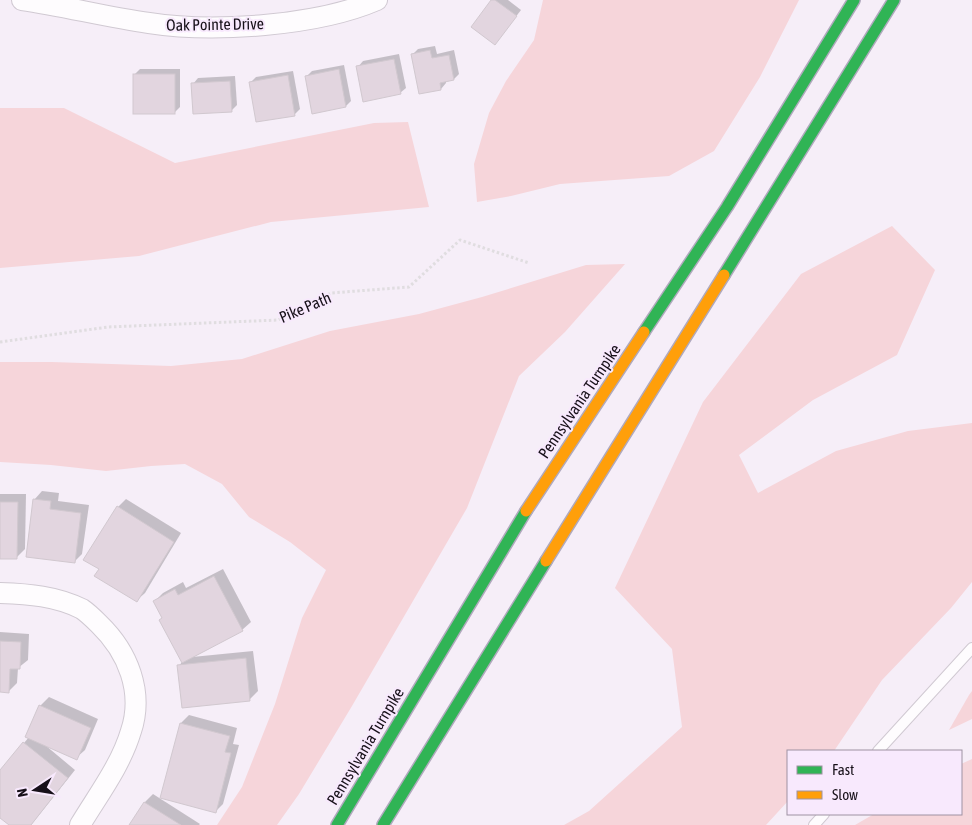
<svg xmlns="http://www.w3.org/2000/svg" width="972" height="825" font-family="'Asap Condensed',sans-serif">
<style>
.green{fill:#f6d5da}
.shadow{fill:#0003}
.building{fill:#e2d5df;stroke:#d1c8cf}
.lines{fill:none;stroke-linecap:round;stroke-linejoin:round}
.lane-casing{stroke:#d0c9d2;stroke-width:12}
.street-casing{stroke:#d0c9d2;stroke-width:22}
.fast-casing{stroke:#b0a9bd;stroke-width:14}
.slow-casing{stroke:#b0a9bd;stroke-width:14}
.path{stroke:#e0dde0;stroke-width:3;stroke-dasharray:2.5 2.5;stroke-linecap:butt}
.lane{stroke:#fefcfe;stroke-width:10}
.street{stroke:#fefcfe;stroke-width:20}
.fast{stroke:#30b455;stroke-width:11}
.slow{stroke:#ff9f0a;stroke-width:11}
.labels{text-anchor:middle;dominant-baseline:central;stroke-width:4;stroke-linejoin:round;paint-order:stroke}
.street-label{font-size:16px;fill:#171019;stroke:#f8e9fd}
</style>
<rect width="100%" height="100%" fill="#f6eef8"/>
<g class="green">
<path d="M543,0H799L760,77L714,151L669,176L560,184L511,196L477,202L474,164L489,113L506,81L534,40Z"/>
<path d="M0,108H64L175,163L374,123L408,122L429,207L271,222L139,256L0,268Z"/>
<path d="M892,226L935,270L897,355L813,400L739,455L758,493L836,451L908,431L972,423V582L951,608L882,680L834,751H788V801L766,825H564L589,811L682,727L672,649L615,588L703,402L801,274Z"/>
<path d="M625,264L565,332L519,376L467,508L352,706L299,794L277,825H217L242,787L275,704L302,618L326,570L290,542L249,517L222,484L185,464L151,466L106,471L51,465L0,462V362H52L171,366L242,359L330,331L419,314L482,297L586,265Z"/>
<path d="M972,691V719L949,730L969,695Z"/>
<path d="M972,759V825H855L874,814H961V764Z"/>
</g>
<g class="shadow">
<path d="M492,0H508L521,10L495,44Z"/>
<path d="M435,46L437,54L454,50L459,74L454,79L446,81V83L441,89L413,54L418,49Z"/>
<path d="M399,54L406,88L400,93L358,67L363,61Z"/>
<path d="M344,65L351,101L346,106L307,76L312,71Z"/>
<path d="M140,69H180V107L174,113L135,74Z"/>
<path d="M293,71L300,109L294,115L251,82L256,77Z"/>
<path d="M235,76L237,105L231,111L193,84L198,78Z"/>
<path d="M42,491L59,493L58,501L89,505L82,554L74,562L34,500Z"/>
<path d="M0,494H26L25,549L16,558L0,557Z"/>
<path d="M126,499L181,533L145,593L136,601L118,507Z"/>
<path d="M223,569L251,622L242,630L192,657L253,651L258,691L249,700L179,666L182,662L155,601L163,593L183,582L186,588Z"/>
<path d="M0,632L29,634L28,660L18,668L17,683L9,691H0Z"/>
<path d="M49,697L98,719L85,750L76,758L45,745L75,770L31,825H11L0,816V772L29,737L27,736L40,706Z"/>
<path d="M189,715L237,728L233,744L239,745L223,804L215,812L181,723Z"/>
<path d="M153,794L200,824L199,825H131L145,802Z"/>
</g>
<g class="building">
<path d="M491,0H495L517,16L495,45L471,27Z"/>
<path d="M430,50L432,58L449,55L454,80L440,83L441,90L419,94L411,54Z"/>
<path d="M394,59L401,94L363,102L356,66Z"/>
<path d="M339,69L346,107L312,114L305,76Z"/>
<rect x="133" y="74" width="42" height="40"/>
<path d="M288,75L295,116L256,122L249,82Z"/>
<path d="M230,81L232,112L193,114L191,83Z"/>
<path d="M33,499L51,501L50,509L81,513L75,563L26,557Z"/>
<path d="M0,502H18L17,559H0Z"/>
<path d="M117,506L174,542L137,602L94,576L99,569L83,560Z"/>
<path d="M214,576L243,631L182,663L159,620L162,618L153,601L175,589L178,595Z"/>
<path d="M0,641L21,642L20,669H10L9,693L0,692Z"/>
<path d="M246,658L250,701L182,708L177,665Z"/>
<path d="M39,705L91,728L77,760L25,737Z"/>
<path d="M180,723L230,736L225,752L231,753L216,813L160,798Z"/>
<path d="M23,742L68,778L31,825H9L0,818V770Z"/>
<path d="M144,802L181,825H129Z"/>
</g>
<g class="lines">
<defs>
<g id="lane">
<path d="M878,751L972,648"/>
<path d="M814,825L824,814"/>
</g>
<g id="street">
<path d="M22,0C64,6 106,17 149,23C213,33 317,26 377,0"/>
<path d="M0,593C29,594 56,596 82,609C88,613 94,619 99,624C128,652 144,692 131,731C121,765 98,795 80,825"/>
</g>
<g id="fast">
<path d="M724,275L894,0"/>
<path d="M644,332L727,207L854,0"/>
<path d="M337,825L526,511"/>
<path d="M383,825L546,561"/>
</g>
<g id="slow">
<path d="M526,511L644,332"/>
<path d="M546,561L724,275"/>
</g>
</defs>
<use href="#lane" class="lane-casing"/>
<use href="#street" class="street-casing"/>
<use href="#fast" class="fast-casing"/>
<use href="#slow" class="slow-casing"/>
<path class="path" d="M0,342L108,327L278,320L331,293L409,287L460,240L529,263"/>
<use href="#lane" class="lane"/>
<use href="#street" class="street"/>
<use href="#fast" class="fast"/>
<use href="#slow" class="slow"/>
</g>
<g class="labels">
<g class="street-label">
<text transform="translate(215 24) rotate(-1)">Oak Pointe Drive</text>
<text transform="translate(305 307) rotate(-23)">Pike Path</text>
<text transform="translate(579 401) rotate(-56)">Pennsylvania Turnpike</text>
<text transform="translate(365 746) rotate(-59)">Pennsylvania Turnpike</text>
</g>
</g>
<rect x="787" y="750" width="175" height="65" fill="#f8e9fd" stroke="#9e92a2"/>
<rect x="797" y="766" width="25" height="8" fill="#30b455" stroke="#9e92a2"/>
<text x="832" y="775" font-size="15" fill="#171019">Fast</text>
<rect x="797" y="791" width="25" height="8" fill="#ff9f0a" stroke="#9e92a2"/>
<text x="832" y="800" font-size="15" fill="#171019">Slow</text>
<g transform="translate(35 790) rotate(258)" stroke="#f8e9fd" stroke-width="4" paint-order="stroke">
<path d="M0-4L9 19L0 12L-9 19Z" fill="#171019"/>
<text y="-8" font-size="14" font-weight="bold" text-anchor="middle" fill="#171019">N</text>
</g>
</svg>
